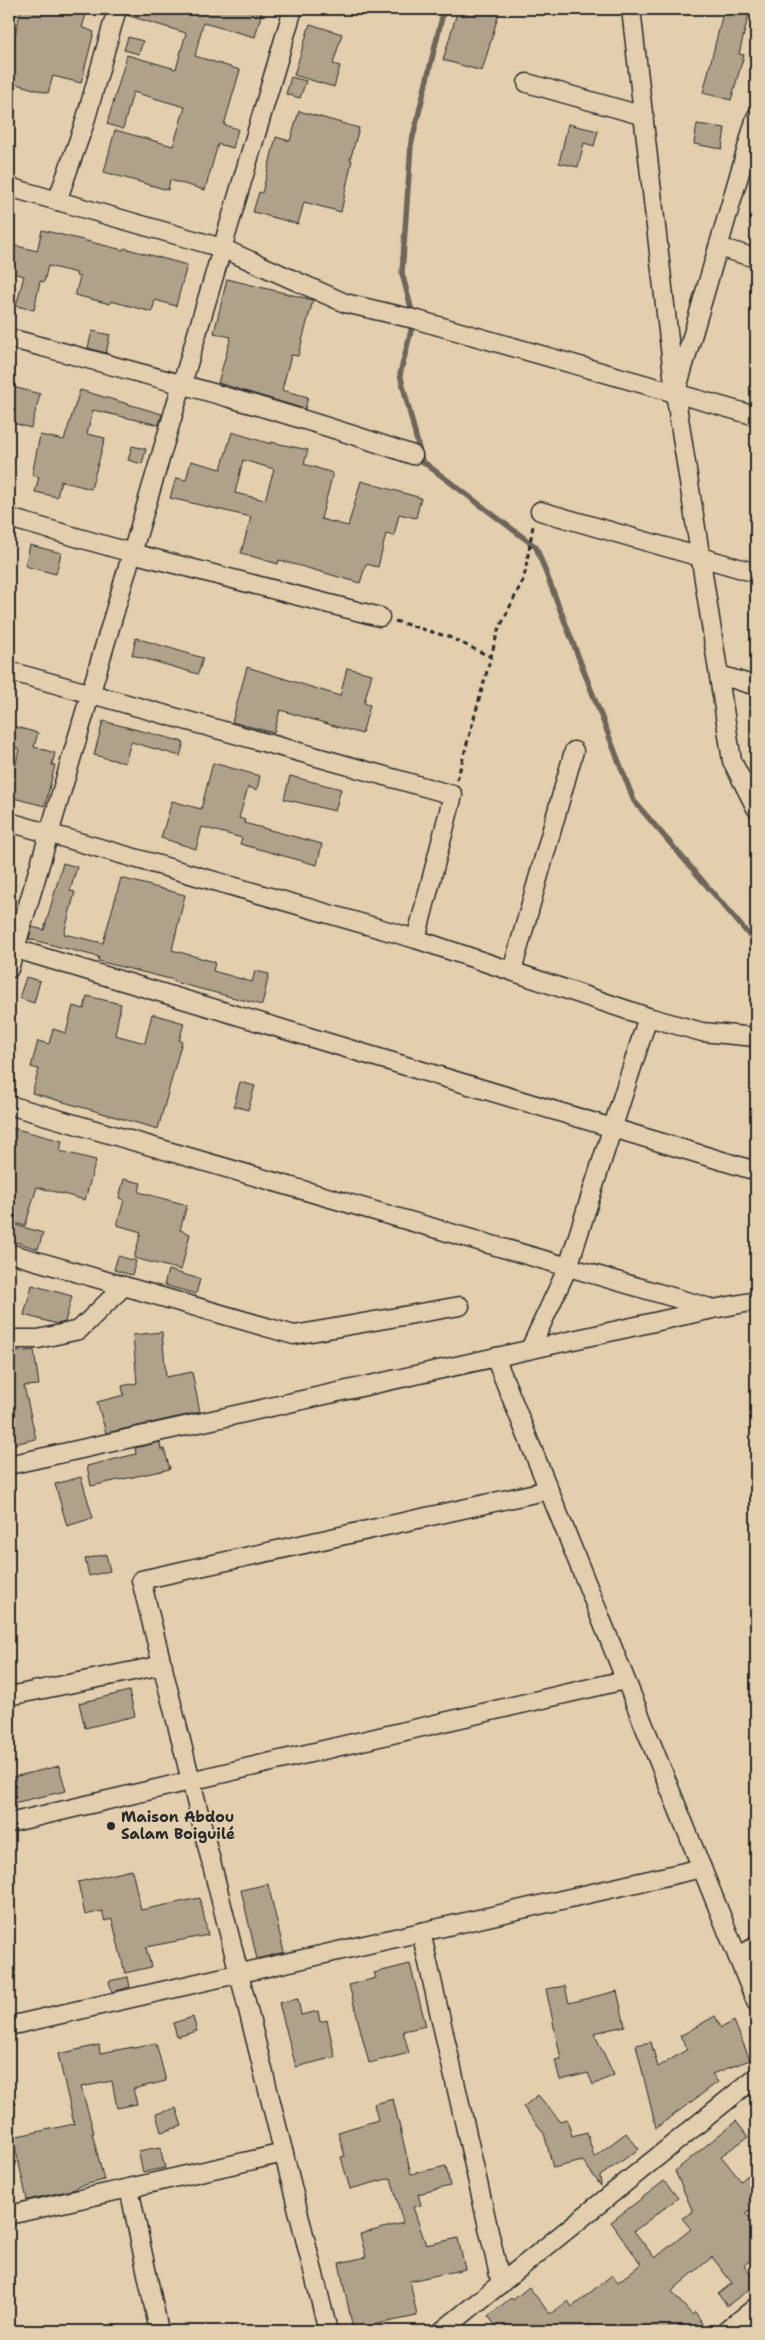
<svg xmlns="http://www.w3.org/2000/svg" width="765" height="2340" font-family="'Shantell Sans',sans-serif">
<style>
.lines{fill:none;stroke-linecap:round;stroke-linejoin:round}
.stream{stroke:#6e665a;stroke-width:5.5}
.building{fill:#b0a18a;stroke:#2b2b2b;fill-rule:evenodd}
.minor-casing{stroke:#2b2b2b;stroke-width:21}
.path{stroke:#2b2b2b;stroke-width:3;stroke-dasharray:5 4;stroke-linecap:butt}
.minor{stroke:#e3cfae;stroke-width:18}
.poi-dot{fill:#2b2b2b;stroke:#e3cfae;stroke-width:2}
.labels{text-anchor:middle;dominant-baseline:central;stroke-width:4;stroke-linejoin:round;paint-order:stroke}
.poi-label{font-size:15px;font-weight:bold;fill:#2b2b2b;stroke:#e3cfae;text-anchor:start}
</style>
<rect width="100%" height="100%" fill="#e3cfae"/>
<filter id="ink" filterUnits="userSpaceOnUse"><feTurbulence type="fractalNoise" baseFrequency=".02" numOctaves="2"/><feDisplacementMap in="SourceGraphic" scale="10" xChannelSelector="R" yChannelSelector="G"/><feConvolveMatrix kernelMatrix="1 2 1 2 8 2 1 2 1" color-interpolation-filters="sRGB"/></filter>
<g filter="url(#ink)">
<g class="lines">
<path class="stream" d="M444,9L411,145L402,273L414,319L400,374L422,461L536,547L634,801L756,943"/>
</g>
<g class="building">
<path d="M21,9H88L82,27L94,32L81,83L53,76L48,93L9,82V59Z"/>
<path d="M127,9H251L262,12L255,37L203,23L195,56L240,70L224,125L238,129L233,148L218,144L205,190L170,180L168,190L104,172L115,130L173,146L185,107L133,92L123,129L107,124L127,55L176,69L186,33L126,15Z"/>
<path d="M458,9H485L499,13L482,71L443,60Z"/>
<path d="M724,9H750L739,54L744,55L731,100L703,93Z"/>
<path d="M310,24L342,34L333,64L340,66L334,87L294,75Z"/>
<path d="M128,37L143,41L139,54L124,50Z"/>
<path d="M291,77L306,81L300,98L286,94Z"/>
<path d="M299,111L359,128L350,160H352L341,212L304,202L298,224L253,212L259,192L262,193L276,137L290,141Z"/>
<path d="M568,124L598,131L594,146L584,143L578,167L559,163Z"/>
<path d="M697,124L725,128L722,149L694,144Z"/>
<path d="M42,230L123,250L124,248L187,265L176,306L155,300L152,312L111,301L110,304L75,295L80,277L76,276L77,273L48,266L44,282L40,281L34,310L16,306L24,276L9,272V244L37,251Z"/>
<path d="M227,279L313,300L298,356L291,355L282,390L308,397L305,409L218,383L231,337L214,333Z"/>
<path d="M92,331L110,335L106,353L88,348Z"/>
<path d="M9,386L40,394L31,428L9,422Z"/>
<path d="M80,390L162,414L159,425L93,410L87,434L105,438L91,489L61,481L57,497L35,492L39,477L32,475L40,435L64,440Z"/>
<path d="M232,432L271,444V442L308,450L304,464L333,473L321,519L348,526L361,481L421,498L416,518L399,514L394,536L386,534L378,567L366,564L360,583L279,560L278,564L241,553L251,517L170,498L176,478L186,480L191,461L221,469ZM243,460L274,469L265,500L235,493Z"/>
<path d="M132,446L146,449L142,464L128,460Z"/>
<path d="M30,545L61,553L56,574L25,566Z"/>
<path d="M136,638L203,658L198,674L132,655Z"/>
<path d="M247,667L340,696L347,668L372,674L364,703L370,705L362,734L280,710L274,733L232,722Z"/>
<path d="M103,721L184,742L180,756L131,742L125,763L94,755Z"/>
<path d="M9,725L38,733L34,747L55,753L52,765H55L45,806L9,797L19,749L9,746Z"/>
<path d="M213,763L260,776L257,790L248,787L239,818L245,820L244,823L322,844L317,865L240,844L242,838L202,827L196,849L161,838L172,801L201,809Z"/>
<path d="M290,776L341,789L335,811L284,799Z"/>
<path d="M63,863L77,867L70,891L75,892L64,934L103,943L121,878L185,895L172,950L215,962L213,971L252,982L255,971L269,974L262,1005L174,982V980L98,961L99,957L29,939L32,927L44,930Z"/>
<path d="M26,977L40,981L34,1003L19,998Z"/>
<path d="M87,996L121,1004L115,1035L145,1043L152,1014L184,1023L179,1041H182L158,1129L32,1093L39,1069L31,1067L38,1041L49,1044L53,1029L66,1033L73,1006L84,1009Z"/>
<path d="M240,1082L255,1086L248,1110L234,1106Z"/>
<path d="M9,1127L62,1141L60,1151L96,1160L85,1200L37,1187L25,1226L9,1221Z"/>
<path d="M124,1179L141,1183L139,1192L187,1205L180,1230L190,1234L181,1270L134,1258L141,1232L117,1225L124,1200L119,1198Z"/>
<path d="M13,1224L43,1233L38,1249L9,1240Z"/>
<path d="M118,1256L136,1261L132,1275L114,1270Z"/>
<path d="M168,1270L200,1279L196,1294L164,1285Z"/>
<path d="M32,1285L72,1296L65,1322L57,1324L24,1315Z"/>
<path d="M162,1332L166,1377L192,1372L200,1412L106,1433L97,1402L124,1395L122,1386L137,1383L133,1335Z"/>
<path d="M9,1350H15L16,1352L34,1350L39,1385L24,1386L36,1439L9,1445Z"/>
<path d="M160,1442L161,1450L164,1449L170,1469L91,1486L87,1466L136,1454L135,1448Z"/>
<path d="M81,1477L93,1518L67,1526L55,1484Z"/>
<path d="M106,1554L110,1571L89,1576L85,1559Z"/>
<path d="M129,1691L135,1716L85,1728L79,1703Z"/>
<path d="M59,1766L66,1791L9,1804V1778Z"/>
<path d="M132,1870L141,1910L200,1898L208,1935L146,1947L151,1967L125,1973L112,1919L105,1921L102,1911L85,1915L78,1882Z"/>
<path d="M268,1884L284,1952L257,1959L241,1890Z"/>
<path d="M410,1964L426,2026L403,2031L409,2053L369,2063L349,1985L376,1978L374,1973Z"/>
<path d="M128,1977L130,1987L112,1992L109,1981Z"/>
<path d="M565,1986L569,2003L617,1991L625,2026L594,2033L614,2075L593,2085L588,2073L560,2080L555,2060L561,2059L546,1989Z"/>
<path d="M298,1999L301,2015L318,2011L320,2022L327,2020L335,2057L296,2067L279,2003Z"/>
<path d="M715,2016L721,2028L734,2021L750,2060L712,2074L718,2082L656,2128L636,2045L651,2042L658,2067L688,2049L680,2036Z"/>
<path d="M193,2017L197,2031L177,2037L173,2023Z"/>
<path d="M156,2043L166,2081L133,2089L137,2104L117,2108L112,2081L81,2087L94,2133H92L104,2180L76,2187V2189L27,2200L13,2137L74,2124L58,2054L99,2045L100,2053Z"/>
<path d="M538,2095L560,2121L567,2119L572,2136L587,2132L594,2157L626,2133L639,2149L600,2176L601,2186L583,2161L553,2168L544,2133L523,2107Z"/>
<path d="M393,2099L411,2174L446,2166L450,2186L418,2194L421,2205L413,2207L426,2245L458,2238L465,2269L410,2281L417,2316L353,2329L339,2263L366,2257L360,2234L403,2223L391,2178L350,2189L341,2157L345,2156L338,2132L378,2120L374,2104Z"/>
<path d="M176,2108L182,2126L161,2132L156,2114Z"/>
<path d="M736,2121L748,2137L721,2156L741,2181L756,2168V2194L750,2199L756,2205L746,2213L756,2227V2256L744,2265L756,2281V2284L727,2306L718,2294L732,2283L712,2257L674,2289L672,2292L692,2315L695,2312L708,2331H595L590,2324L580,2331H500L488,2316L511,2298L513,2300L529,2287L549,2313H552L568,2301L572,2307L612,2275L618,2282L641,2264L611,2222L664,2181L678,2198L634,2231L655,2258L691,2229L682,2218L693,2212L675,2171Z"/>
<path d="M160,2147L165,2168L143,2172L138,2151Z"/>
</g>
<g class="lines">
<defs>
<g id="minor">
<path d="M631,9L675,392L732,761L756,808"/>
<path d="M527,83L644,116"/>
<path d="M9,187L222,248L345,303L414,319L756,416"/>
<path d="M57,201L84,125L117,9"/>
<path d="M718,247L756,258"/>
<path d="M9,338C144,374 280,409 413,455"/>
<path d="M678,385L756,117"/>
<path d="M540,511L756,573"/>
<path d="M9,518L132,553L380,617"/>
<path d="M9,671L453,795L416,939"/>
<path d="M720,675L756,686"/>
<path d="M9,822L416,939L648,1017L702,1032L756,1037"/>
<path d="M9,947L756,1171"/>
<path d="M9,969L293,9"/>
<path d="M512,971L574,751"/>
<path d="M9,1105L710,1308"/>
<path d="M9,1253L294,1335L460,1306"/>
<path d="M9,1339H38L79,1330L124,1286"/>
<path d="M530,1349L568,1267L648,1017"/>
<path d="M495,1357L756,2002"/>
<path d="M9,1465L713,1309L756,1301"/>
<path d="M9,1696L163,1665"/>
<path d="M9,1823L625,1680"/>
<path d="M421,1932L501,2284"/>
<path d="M738,1957L756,1946"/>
<path d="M9,2026L702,1868"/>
<path d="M129,2188L159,2331"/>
<path d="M9,2215L284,2153"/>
<path d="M328,2331L141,1580L549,1490"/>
<path d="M442,2331L756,2077"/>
<path d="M726,2331L756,2307"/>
</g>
</defs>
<use href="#minor" class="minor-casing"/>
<g class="path">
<path d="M395,621L449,637L491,657"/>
<path d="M457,780L498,631L524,578L533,526"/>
</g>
<use href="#minor" class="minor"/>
</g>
</g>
<circle class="poi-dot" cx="111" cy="1826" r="5"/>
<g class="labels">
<g class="poi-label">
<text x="121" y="1817">Maison Abdou<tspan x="121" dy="17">Salam Boiguilé</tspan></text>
</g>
</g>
<rect width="765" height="2340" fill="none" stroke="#e3cfae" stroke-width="30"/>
<rect x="15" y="15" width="735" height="2310" fill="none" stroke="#2b2b2b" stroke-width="2" filter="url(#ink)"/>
</svg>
